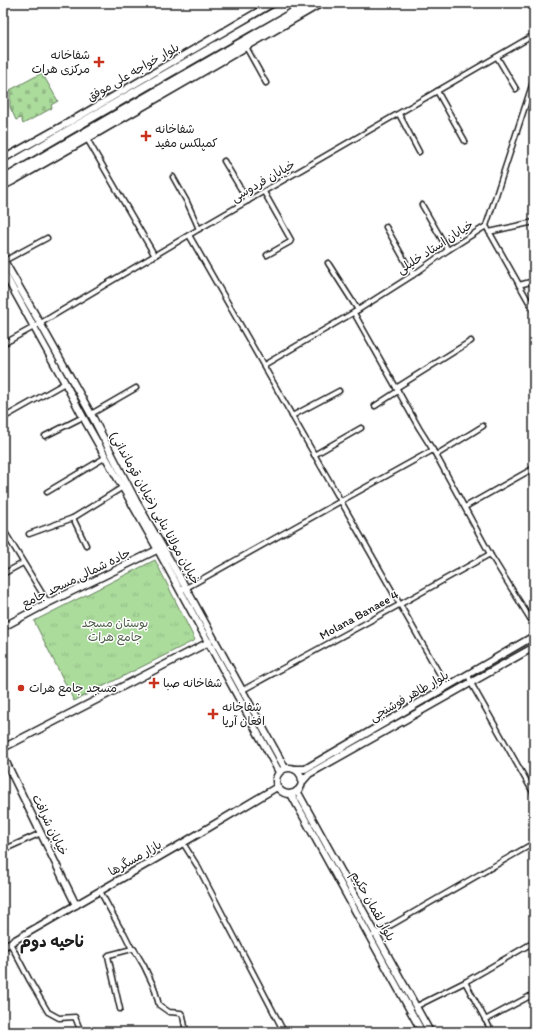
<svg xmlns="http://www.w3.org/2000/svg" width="537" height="1035" font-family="Itim,'Playpen Sans Arabic',sans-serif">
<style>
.cemetery{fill:url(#cemetery-stones);stroke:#647c5c}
.park{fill:url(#park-tufts);stroke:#647c5c}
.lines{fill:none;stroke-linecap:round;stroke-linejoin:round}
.street-casing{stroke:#1c1c1c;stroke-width:7}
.secondary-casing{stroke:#1c1c1c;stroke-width:9}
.highway-casing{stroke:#1c1c1c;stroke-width:11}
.street{stroke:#fff;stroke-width:4}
.secondary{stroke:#fff;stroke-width:6}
.highway{stroke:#fff;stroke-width:8}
.poi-dot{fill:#c8321e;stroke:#fff;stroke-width:1.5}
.labels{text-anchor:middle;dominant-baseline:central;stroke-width:3;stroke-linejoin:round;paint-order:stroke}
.poi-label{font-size:12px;fill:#1c1c1c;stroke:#fff;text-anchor:start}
.street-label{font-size:12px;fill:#1c1c1c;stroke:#fff}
.park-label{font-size:12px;fill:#4e5f49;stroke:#fff}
.district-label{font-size:16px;font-weight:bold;fill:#1c1c1c;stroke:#fff}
</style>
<defs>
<pattern id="cemetery-stones" width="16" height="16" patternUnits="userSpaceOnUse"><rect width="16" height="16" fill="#abdc9c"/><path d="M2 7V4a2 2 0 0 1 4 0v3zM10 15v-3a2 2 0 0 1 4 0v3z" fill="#93bc86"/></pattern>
<pattern id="park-tufts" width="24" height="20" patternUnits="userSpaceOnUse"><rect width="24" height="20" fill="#abdc9c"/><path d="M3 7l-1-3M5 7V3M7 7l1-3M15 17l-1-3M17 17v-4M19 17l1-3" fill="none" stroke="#93bc86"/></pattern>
</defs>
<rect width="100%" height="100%" fill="#fff"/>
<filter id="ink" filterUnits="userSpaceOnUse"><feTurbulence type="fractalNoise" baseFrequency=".025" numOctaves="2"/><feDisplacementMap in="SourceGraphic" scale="8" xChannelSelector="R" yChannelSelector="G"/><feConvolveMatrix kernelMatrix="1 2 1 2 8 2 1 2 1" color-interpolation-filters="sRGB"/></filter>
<g filter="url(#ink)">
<path class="cemetery" d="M42,73L58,101L51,105L52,108L23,124L21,118L16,120L10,107V90Z"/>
<path class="park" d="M155,560L195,640L74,701L34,621Z"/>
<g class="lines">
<defs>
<g id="street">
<path d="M246,47L266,83"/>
<path d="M497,57L516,89"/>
<path d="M437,91L465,141"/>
<path d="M399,114L419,152"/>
<path d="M86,137L155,256"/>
<path d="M224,161L248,201"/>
<path d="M173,177L187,202L199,229"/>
<path d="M264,192L291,240L290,242L267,255"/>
<path d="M422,205L448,250"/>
<path d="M486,226L534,311"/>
<path d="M386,227L413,275"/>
<path d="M489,232L534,222"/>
<path d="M189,235L447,687"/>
<path d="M4,261L47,238"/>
<path d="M328,263L358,310"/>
<path d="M519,285L534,281"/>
<path d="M354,313L419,428L436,455L490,554L534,625"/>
<path d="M3,344L34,327L199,229L534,35"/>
<path d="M264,365L358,310L413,275L448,250L486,226L534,79"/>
<path d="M396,388L471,341"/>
<path d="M375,406L398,391"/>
<path d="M91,414L136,388"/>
<path d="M292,416L339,391"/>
<path d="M3,418L65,383"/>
<path d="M45,436L83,417"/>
<path d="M314,455L361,428"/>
<path d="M436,455L483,426"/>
<path d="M47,492L106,457"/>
<path d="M465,507L534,468"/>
<path d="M73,518L86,545"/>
<path d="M3,529L48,603"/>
<path d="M29,534L73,518L123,487"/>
<path d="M3,574L23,563"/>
<path d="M180,590L186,588L341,501L433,450"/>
<path d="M468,674L471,683L534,794"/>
<path d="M241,691L399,605L490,554"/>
<path d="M183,843L198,867L284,1032"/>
<path d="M3,850L41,833"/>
<path d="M100,891L120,928L124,933L132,949H134L144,966L154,987L159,1005L169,1012L181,1013L183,1016L186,1032"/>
<path d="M374,935L534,843"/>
<path d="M10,943L30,981L48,1012L59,1018L75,1017L81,1032"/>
<path d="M465,982L492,1032"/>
<path d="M415,1007L465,982L534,942"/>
<path d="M120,1009L108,956L109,955L132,949"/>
<path d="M485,1020L534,994"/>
<path d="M16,1032L19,1030"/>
</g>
<g id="secondary">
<path d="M3,159L73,120L273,3"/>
<path d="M3,186L13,181L87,139L322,3"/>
<path d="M3,259L40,323L91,414L136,501L186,588L285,768"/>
<path d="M3,271L65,383L83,417L158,550L279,772"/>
<path d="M3,627L48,603L161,548"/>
<path d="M3,748L209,642"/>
<path d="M3,756L76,905"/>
<circle cx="289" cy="781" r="13"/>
<path d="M294,769H305L534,636"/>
<path d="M302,782L309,774L534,647"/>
<path d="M297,791L430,1032"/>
<path d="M291,794L422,1032"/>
<path d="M3,947L183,843L277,787"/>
</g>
<g id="highway">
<path d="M3,169C98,113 195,58 291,3"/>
<path d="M3,180L310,3"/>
</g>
</defs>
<use href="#street" class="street-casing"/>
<use href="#secondary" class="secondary-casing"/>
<use href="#highway" class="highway-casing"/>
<use href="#street" class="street"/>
<use href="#secondary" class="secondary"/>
<use href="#highway" class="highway"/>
</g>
</g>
<g class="poi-dot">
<path d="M97 56h4v4h4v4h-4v4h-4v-4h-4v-4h4z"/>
<path d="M144 130h4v4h4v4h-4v4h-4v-4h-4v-4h4z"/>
<path d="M152 677h4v4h4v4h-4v4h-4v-4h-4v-4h4z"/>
<circle cx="21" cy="688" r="4"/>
<path d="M211 708h4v4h4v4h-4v4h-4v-4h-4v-4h4z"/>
</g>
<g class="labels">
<g class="poi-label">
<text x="90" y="55" text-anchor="end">شفاخانه<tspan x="90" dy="14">مرکزی هرات</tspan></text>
<text x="155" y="129">شفاخانه<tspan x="155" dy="14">کمپلکس مفید</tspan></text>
<text x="163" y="683">شفاخانه صبا</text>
<text x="29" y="688">مسجد جامع هرات</text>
<text x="222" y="707">شفاخانه<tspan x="222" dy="14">افغان آریا</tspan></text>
</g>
<g class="street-label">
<text transform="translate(133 72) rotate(-30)">بلوار خواجه علی موفق</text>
<text transform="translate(263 181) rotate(-30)">خیابان فردوسی</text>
<text transform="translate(435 247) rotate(-33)">خیابان استاد خلیلی</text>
<text transform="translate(155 508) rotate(61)">خیابان مولانا بنایی (خیابان قوماندانی)</text>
<text transform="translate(76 578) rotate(-26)">جاده شمالی مسجد جامع</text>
<text transform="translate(359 615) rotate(-29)">Molana Banaee 4</text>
<text transform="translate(409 696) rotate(-30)">بلوار طاهر فوشنجی</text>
<text transform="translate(50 825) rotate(64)">خیابان شرافت</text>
<text transform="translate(135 858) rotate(-30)">بازار مسگرها</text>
<text transform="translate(373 906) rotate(61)">بلوار لقمان حکیم</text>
</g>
<g class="park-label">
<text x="115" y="623">بوستان مسجد<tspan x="115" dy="14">جامع هرات</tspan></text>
</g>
<g class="district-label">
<text x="52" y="941">ناحیه دوم</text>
</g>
</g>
<rect width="537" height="1035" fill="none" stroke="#fff" stroke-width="16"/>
<rect x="8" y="8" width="521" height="1019" fill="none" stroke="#1c1c1c" stroke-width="1.5" filter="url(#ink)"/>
</svg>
